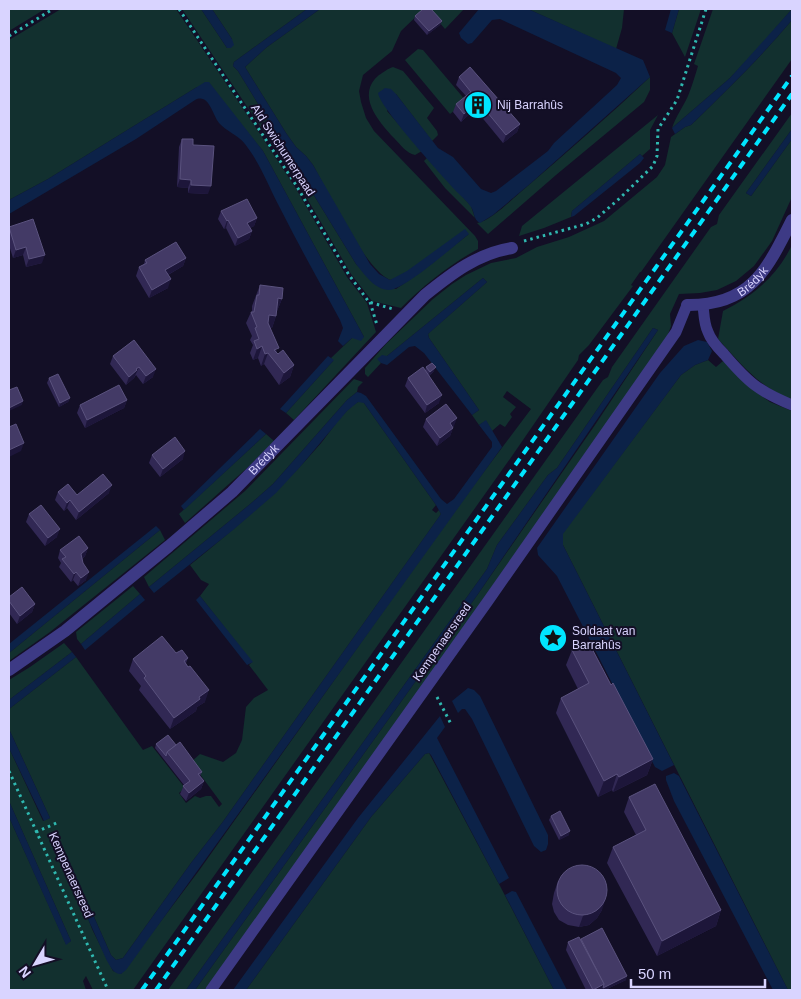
<svg xmlns="http://www.w3.org/2000/svg" width="801" height="999" font-family="Helvetica,sans-serif">
<style>
.green{fill:#12302f}
.water{fill:#0c2248}
.lines{fill:none;stroke-linecap:round;stroke-linejoin:round}
.path{stroke:#2fb8b0;stroke-width:3;stroke-dasharray:2.5 4;stroke-linecap:butt}
.service{stroke:#3d3a85;stroke-width:11}
.minor{stroke:#3d3a85;stroke-width:12}
.rail{stroke:#00e5ff;stroke-width:4;stroke-dasharray:8 6;stroke-linecap:butt}
.wall{fill:#312854}
.shaded-wall{fill:#1d163a}
.building{fill:#433a66;stroke:#5a527e}
.labels{text-anchor:middle;dominant-baseline:central;stroke-width:4;stroke-linejoin:round;paint-order:stroke}
.poi-label{font-size:12px;fill:#d9d4ff;stroke:#130f26;text-anchor:start}
.street-label{font-size:12px;fill:#d9d4ff;stroke:#130f26}
</style>
<rect width="100%" height="100%" fill="#130f26"/>
<g class="green">
<path d="M9,9H45L9,31Z"/>
<path d="M61,9H176L262,137L295,187L347,277L367,303L376,332L294,420L286,413L333,361L331,358L352,338L364,337L263,151L234,116L197,87L48,179L9,200V40Z"/>
<path d="M182,9H201L227,48L232,39L212,9H307L234,62L233,66L238,71L356,264L376,285L396,289L418,274L469,234L397,278L390,280C364,268 328,192 313,165L306,156L296,147L286,133L245,67L267,47L320,9H424L401,31L392,51L363,75L359,91L361,102L366,118L374,131L475,236L478,241V249C449,265 424,285 401,308L372,301L351,274L298,183Z"/>
<path d="M428,9H464L445,29Z"/>
<path d="M528,9H624L622,28L616,49Z"/>
<path d="M679,9H701L685,57L672,33Z"/>
<path d="M713,9H792L762,44L730,78L672,128C676,116 683,107 688,96C692,86 695,76 698,66L694,64Z"/>
<path d="M792,20V59L641,272H640L631,285L633,286L589,345L579,355L578,360L512,456L133,990H93L86,976L83,981L86,990H9V817L66,944L71,941L9,801V748L43,821L50,818L9,729V709L76,657L143,750L152,746L185,788L179,793L186,803L195,796L200,798L206,796H211L219,807L222,804L191,762L200,754L223,762L236,753L242,740L246,707L254,698L268,690L249,665L252,662L200,596L209,584L201,580L190,565C239,525 281,490 322,442C330,432 349,403 361,401L364,403L436,505L432,510L436,513L439,510L441,514L439,517L222,823L191,863L123,958L116,960L111,955L56,832L92,929L113,971L121,974L198,872L453,513L531,409L507,391L503,397L516,407L510,414L512,417L505,427L500,424L492,431L486,421L479,425L472,415L479,410L429,338L428,334L430,332L487,282L483,278L387,356L378,359L381,363L368,377L365,374V368L386,344L433,299L452,284L466,275L491,263L516,258L537,247L569,237L604,221L657,177L665,165L671,137L685,127L691,125C726,91 761,57 792,20Z"/>
<path d="M418,49L423,50L466,101L450,114L405,60Z"/>
<path d="M393,67L403,71L434,108L427,118L437,131L438,135L432,141L396,94L387,111L422,151L415,155C406,153 401,145 394,138C379,122 355,95 379,75C384,72 387,69 393,67Z"/>
<path d="M650,77V90L644,102L556,175L488,234L477,223C491,221 512,199 523,190C566,153 609,116 650,77Z"/>
<path d="M792,113V129L746,193L751,196L792,139V197L772,241L754,266L736,281L717,290L700,293L679,294L670,314L671,326L667,337L352,786L205,990H195L478,594L595,425L658,330L653,328L557,468L548,475L497,545L487,569L186,990H168L603,380L608,377L612,367L711,227L717,224L719,215Z"/>
<path d="M658,115L650,130V149L642,156L640,154L572,211L571,217L544,228L519,236L522,226Z"/>
<path d="M427,158L471,206L475,218L445,188L424,161Z"/>
<path d="M792,245V400C758,386 742,365 718,339L723,311C753,296 777,276 792,245Z"/>
<path d="M708,360L716,367L723,361L755,391L770,402L792,411V990H788L563,545V533L681,375L695,365Z"/>
<path d="M354,379L363,382L358,387L357,392L347,400L273,484L249,505L149,587L144,577L245,491Z"/>
<path d="M266,434L274,441L247,468L185,523L179,514Z"/>
<path d="M160,530L165,540L50,632L9,661V653Z"/>
<path d="M133,586L140,594L81,644L77,639L76,632Z"/>
<path d="M64,643L72,652L9,700V680L30,667Z"/>
<path d="M429,753L499,884L554,990H246L371,817L425,754Z"/>
</g>
<g class="water">
<path d="M201,9H212L232,39L234,45L231,48H227Z"/>
<path d="M307,9H320L267,47L245,67L286,133L296,147L306,156L313,165L370,264L379,274L390,280L407,271L465,229L469,234C455,245 404,290 389,290C375,290 364,274 356,264L238,71L233,66L234,62Z"/>
<path d="M479,9H528L643,60L650,77L531,183L493,215L480,223C473,219 475,213 471,207C468,202 462,197 458,193C444,178 380,108 378,93L385,88L391,89L396,94L438,148L453,157L481,189L491,193L496,191L548,151L554,143L617,85L621,78L616,73L500,19L492,20L472,43L468,44L461,38L459,33Z"/>
<path d="M671,9H679L672,33L665,30Z"/>
<path d="M792,9V20C761,57 726,91 691,125L685,127L675,134L672,128L730,78Z"/>
<path d="M205,82H209L263,151L364,337L361,341L352,338L343,346L338,341L343,328L340,320C320,283 299,246 280,208C269,187 260,163 245,144C238,135 226,131 219,123C212,114 209,93 195,100L136,139L9,214V200L48,179Z"/>
<path d="M792,129V139L751,196L746,193Z"/>
<path d="M640,154L644,158L640,163L574,216L571,217L572,211Z"/>
<path d="M483,278L487,282L428,334L429,338L479,410L472,415L424,353L415,346L409,347L387,365L381,363L377,359L382,355L387,356Z"/>
<path d="M653,328L658,330L478,594L195,990H186L487,569L497,545L548,475L557,468Z"/>
<path d="M698,340L707,342L712,351L708,360L695,365L681,375L563,534V545L674,765L662,771L655,767L557,576L538,555L537,548L660,373L684,346Z"/>
<path d="M328,356L334,360L286,413L280,409Z"/>
<path d="M357,392L361,393L366,396L441,499L447,504L454,499L492,447V442L479,425L486,420L502,447L126,970L121,974C113,974 111,967 107,961L50,835L56,832L111,955L116,960L123,958L191,863L222,823L441,514L436,505L364,403L358,402L347,411L300,467L276,493L233,530L154,593L149,587L249,505L273,484L347,400Z"/>
<path d="M260,429L266,434L184,510L181,506Z"/>
<path d="M156,526L160,530L9,653V644Z"/>
<path d="M140,594L145,600L85,650L81,644Z"/>
<path d="M200,596L253,662L247,665L196,600Z"/>
<path d="M72,652L76,657L9,709V700Z"/>
<path d="M468,688L474,690L480,696L548,835V844L546,850L541,852L534,846L472,719L465,709H462L458,713L452,701Z"/>
<path d="M440,716L445,727L437,738L509,878L499,884L431,755L429,753L425,754L371,817L246,990H233L358,818Z"/>
<path d="M9,729L50,818L44,821L9,748Z"/>
<path d="M674,773L679,776L788,990H773L674,801L666,780V776Z"/>
<path d="M9,801L71,941L66,945L9,817Z"/>
<path d="M512,891L516,892L567,990H554L505,895Z"/>
</g>
<g class="lines">
<g class="path">
<path d="M179,9L296,185L349,275L369,302L393,309"/>
<path d="M9,36L53,9"/>
<path d="M524,241L586,224L597,218L620,198L653,166L657,156L658,129L677,100L706,9"/>
<path d="M370,302L377,325"/>
<path d="M437,697L451,724"/>
<path d="M9,771L108,990"/>
<path d="M36,832L59,822"/>
</g>
<g class="service">
<path d="M703,305C704,314 704,324 708,332C711,341 718,348 724,354C748,382 758,391 792,405"/>
<path d="M211,990L488,601L676,332L687,305"/>
</g>
<g class="minor">
<path id="s1" d="M687,305C750,306 767,270 792,220"/>
<path id="s2" d="M9,670L65,631L169,546L232,492L425,295C451,274 478,253 512,248"/>
</g>
<g class="rail">
<path d="M142,990L792,76"/>
<path d="M156,990L792,94"/>
</g>
</g>
<g class="wall">
<path d="M415,16L442,21L440,25L427,35L414,20Z"/>
<path d="M459,77L520,124L517,132L503,143L475,109L461,122L453,112L456,104L466,96L456,85Z"/>
<path d="M182,139L193,145L208,194L188,193V188L177,187L179,147Z"/>
<path d="M221,211L257,218L254,226L250,228L252,231L249,239L235,246L226,228L224,229L218,219Z"/>
<path d="M9,227L42,263L26,267L23,255L13,258L9,245Z"/>
<path d="M186,258L183,266L168,275V288L149,298L136,276L139,267L144,264L145,260Z"/>
<path d="M260,285L282,299L277,311V310L276,316L272,328L270,327L277,353L294,365L290,377L279,385L264,364L261,366L258,358L253,360L250,353L253,345L250,340L252,336L246,323L251,312H252V306Z"/>
<path d="M134,340L153,377L143,384L136,375L134,378L126,385L110,364L113,356Z"/>
<path d="M426,367L434,371L429,376L439,403L425,413L405,386L408,378L425,371Z"/>
<path d="M49,378L70,398L68,402L59,407L47,383Z"/>
<path d="M127,400L124,408L85,428L77,413L80,405Z"/>
<path d="M426,419L454,426L453,427V428L450,436L437,446L423,427Z"/>
<path d="M152,455L183,459L160,477L149,463Z"/>
<path d="M58,492L77,495L109,493L76,520L67,508L64,511L55,500Z"/>
<path d="M29,514L57,537L45,546L26,522Z"/>
<path d="M88,548L85,556L82,559L86,580L78,586L73,580L71,582L59,567L61,563L58,558L60,550Z"/>
<path d="M9,597L35,604L32,612L17,624L9,613Z"/>
<path d="M572,650L611,685L653,759L647,775L613,792L612,790L598,797L556,713L561,698L578,689L566,665Z"/>
<path d="M176,653L188,658L186,663L205,702L197,707L196,711L170,729L139,690L141,686L129,671L133,659Z"/>
<path d="M156,744L176,745L202,772L200,776L204,781L201,789L186,801L180,794L184,785L155,748Z"/>
<path d="M629,797L721,910L716,926L657,956L607,863L613,847L636,835L624,812Z"/>
<path d="M551,816L569,835L559,840L549,820Z"/>
<path d="M558,881L602,910L597,918L589,925L579,927L568,925L559,920L554,912L552,904L554,893Z"/>
<path d="M581,939L626,980L605,990H586L566,950L568,942Z"/>
</g>
<g class="shaded-wall">
<path d="M442,21L440,25L427,35L429,31Z"/>
<path d="M478,101L475,109L461,122L464,114Z"/>
<path d="M520,124L517,132L503,143L506,135Z"/>
<path d="M180,179L191,180L188,188L177,187Z"/>
<path d="M191,185L211,186L208,194L188,193Z"/>
<path d="M257,218L254,226L244,231L247,223Z"/>
<path d="M228,220L226,228L224,229L227,221Z"/>
<path d="M252,231L249,239L235,246L238,238Z"/>
<path d="M26,247L23,255L13,258L16,250Z"/>
<path d="M45,255L42,263L26,267L29,259Z"/>
<path d="M186,258L183,266L162,278L165,270Z"/>
<path d="M171,279L168,288L149,298L152,290Z"/>
<path d="M278,298L282,299L277,311L274,310Z"/>
<path d="M269,315L276,316L272,328L265,327Z"/>
<path d="M262,346L258,358L253,360L257,349Z"/>
<path d="M268,353L264,364L261,366L265,354Z"/>
<path d="M294,365L290,377L279,385L284,373Z"/>
<path d="M139,367L134,378L126,385L129,377Z"/>
<path d="M436,367L434,371L428,376L430,372Z"/>
<path d="M156,369L153,377L143,384L146,376Z"/>
<path d="M442,395L439,403L425,413L427,405Z"/>
<path d="M70,398L68,402L59,407L60,403Z"/>
<path d="M127,400L124,408L85,428L87,420Z"/>
<path d="M23,401L22,405L9,411V408Z"/>
<path d="M457,418L454,426L447,431L450,423Z"/>
<path d="M453,428L450,436L437,446L440,438Z"/>
<path d="M24,443L21,451L9,457V450Z"/>
<path d="M185,451L183,459L160,477L163,469Z"/>
<path d="M112,485L109,493L76,520L79,512Z"/>
<path d="M70,500L67,508L64,511L67,503Z"/>
<path d="M60,529L57,537L45,546L48,538Z"/>
<path d="M88,548L85,556L78,562L81,554Z"/>
<path d="M76,572L73,580L71,582L74,574Z"/>
<path d="M89,572L86,580L78,586L81,578Z"/>
<path d="M35,604L32,612L17,624L20,616Z"/>
<path d="M209,690L205,702L197,707L196,711L170,729L174,718L199,697Z"/>
<path d="M653,759L647,775L613,792L619,777Z"/>
<path d="M617,774L612,790L598,797L604,781Z"/>
<path d="M204,781L201,789L186,801L189,793Z"/>
<path d="M570,831L569,835L559,840L561,836Z"/>
<path d="M606,898L602,910L597,918L589,925L579,927L583,916Z"/>
<path d="M721,910L716,926L657,956L662,941Z"/>
<path d="M627,976L626,980L605,990H593L604,984Z"/>
</g>
<g class="building">
<path d="M423,9H431L442,21L429,31L415,16Z"/>
<path d="M470,67L520,124L506,135L478,101L464,114L456,104L471,92L459,77Z"/>
<path d="M182,139H193V145L214,146L211,186L191,185V180L180,179Z"/>
<path d="M247,199L257,218L247,223L252,231L238,238L228,220L227,221L221,211Z"/>
<path d="M33,219L45,255L29,259L26,247L16,250L9,227Z"/>
<path d="M176,242L186,258L165,270L171,279L152,290L139,267L147,263L145,260Z"/>
<path d="M260,285L283,288L282,299L278,298L276,316L269,315L268,323L279,348L274,350L278,354L283,350L294,365L284,373L268,353L265,354L262,346L257,349L254,341L259,339L255,328L257,327L251,312H254L257,295H259Z"/>
<path d="M134,340L156,369L146,376L139,367L136,369L137,370L129,377L113,356Z"/>
<path d="M432,363L436,367L430,372L426,367Z"/>
<path d="M423,367L442,395L427,405L408,378Z"/>
<path d="M58,374L70,398L60,403L49,378Z"/>
<path d="M119,385L127,400L87,420L80,405Z"/>
<path d="M17,387L23,401L9,408V390Z"/>
<path d="M446,404L457,418L450,423L453,428L440,438L426,419Z"/>
<path d="M16,424L24,443L9,450V427Z"/>
<path d="M175,437L185,451L163,469L152,455Z"/>
<path d="M103,474L112,485L79,512L70,500L67,503L58,492L68,484L77,495Z"/>
<path d="M41,505L60,529L48,538L29,514Z"/>
<path d="M79,536L88,548L81,554L83,563L89,572L81,578L76,572L74,574L62,559L66,557L60,550Z"/>
<path d="M22,587L35,604L20,616L9,601V597Z"/>
<path d="M162,636L176,653L182,650L188,658L184,661L188,667L190,666L209,690L199,697L200,699L174,718L144,678L146,676L133,659Z"/>
<path d="M588,641L611,685L613,683L653,759L619,777L617,774L604,781L561,698L589,683L572,650Z"/>
<path d="M168,735L176,745L167,752L166,756L156,744Z"/>
<path d="M180,742L202,772L198,774L204,781L189,793L183,786L190,781L167,752Z"/>
<path d="M655,784L721,910L662,941L613,847L646,830L629,797Z"/>
<path d="M560,811L570,831L561,836L551,816Z"/>
<circle cx="582" cy="890" r="25"/>
<path d="M602,928L627,976L603,988L604,984L581,939Z"/>
<path d="M579,937L604,984L593,990L568,942Z"/>
</g>
<defs>
<symbol id="building-disc" viewBox="-11 -11 22 22"><circle r="9.5" fill="#00e5ff" stroke="#130f26"/><path d="M-4-6H4V6H1V3H-1V6H-4ZM-2.5-4.3h1.7v1.8h-1.7ZM.8-4.3h1.7v1.8H.8ZM-2.5-1h1.7V.8h-1.7ZM.8-1h1.7V.8H.8Z" fill="#111"/></symbol>
<symbol id="sight-disc" viewBox="-11 -11 22 22"><circle r="9.5" fill="#00e5ff" stroke="#130f26"/><path d="M0-6L1.8-2.2L6-1.7L2.9 1.2L3.7 5.4L0 3.3L-3.7 5.4L-2.9 1.2L-6-1.7L-1.8-2.2Z" fill="#111"/></symbol>
</defs>
<g fill-rule="evenodd">
<use href="#building-disc" x="462" y="89" width="32" height="32"/>
<use href="#sight-disc" x="537" y="622" width="32" height="32"/>
</g>
<g class="labels">
<g class="poi-label">
<text x="497" y="105">Nij Barrahûs</text>
<text x="572" y="631">Soldaat van<tspan x="572" dy="14">Barrahûs</tspan></text>
</g>
<g class="street-label">
<text transform="translate(283 150) rotate(57)">Ald Swichumerpaad</text>
<text stroke="none"><textPath href="#s1" startOffset="72">Brédyk</textPath></text>
<text stroke="none"><textPath href="#s2" startOffset="331">Brédyk</textPath></text>
<text transform="translate(442 642) rotate(-55)">Kempenaersreed</text>
<text transform="translate(71 875) rotate(66)">Kempenaersreed</text>
</g>
</g>
<rect width="801" height="999" fill="none" stroke="#d9d4ff" stroke-width="20"/>
<g transform="translate(35 964) rotate(232)" stroke="#130f26" stroke-width="4" paint-order="stroke">
<path d="M0-4L9 19L0 12L-9 19Z" fill="#d9d4ff"/>
<text y="-8" font-size="14" font-weight="bold" text-anchor="middle" fill="#d9d4ff">N</text>
</g>
<path d="M631 979v8h134v-8" fill="none" stroke="#d9d4ff" stroke-width="2.5"/>
<text x="638" y="979" font-size="15" fill="#d9d4ff" stroke="#130f26" stroke-width="4" paint-order="stroke">50 m</text>
</svg>
